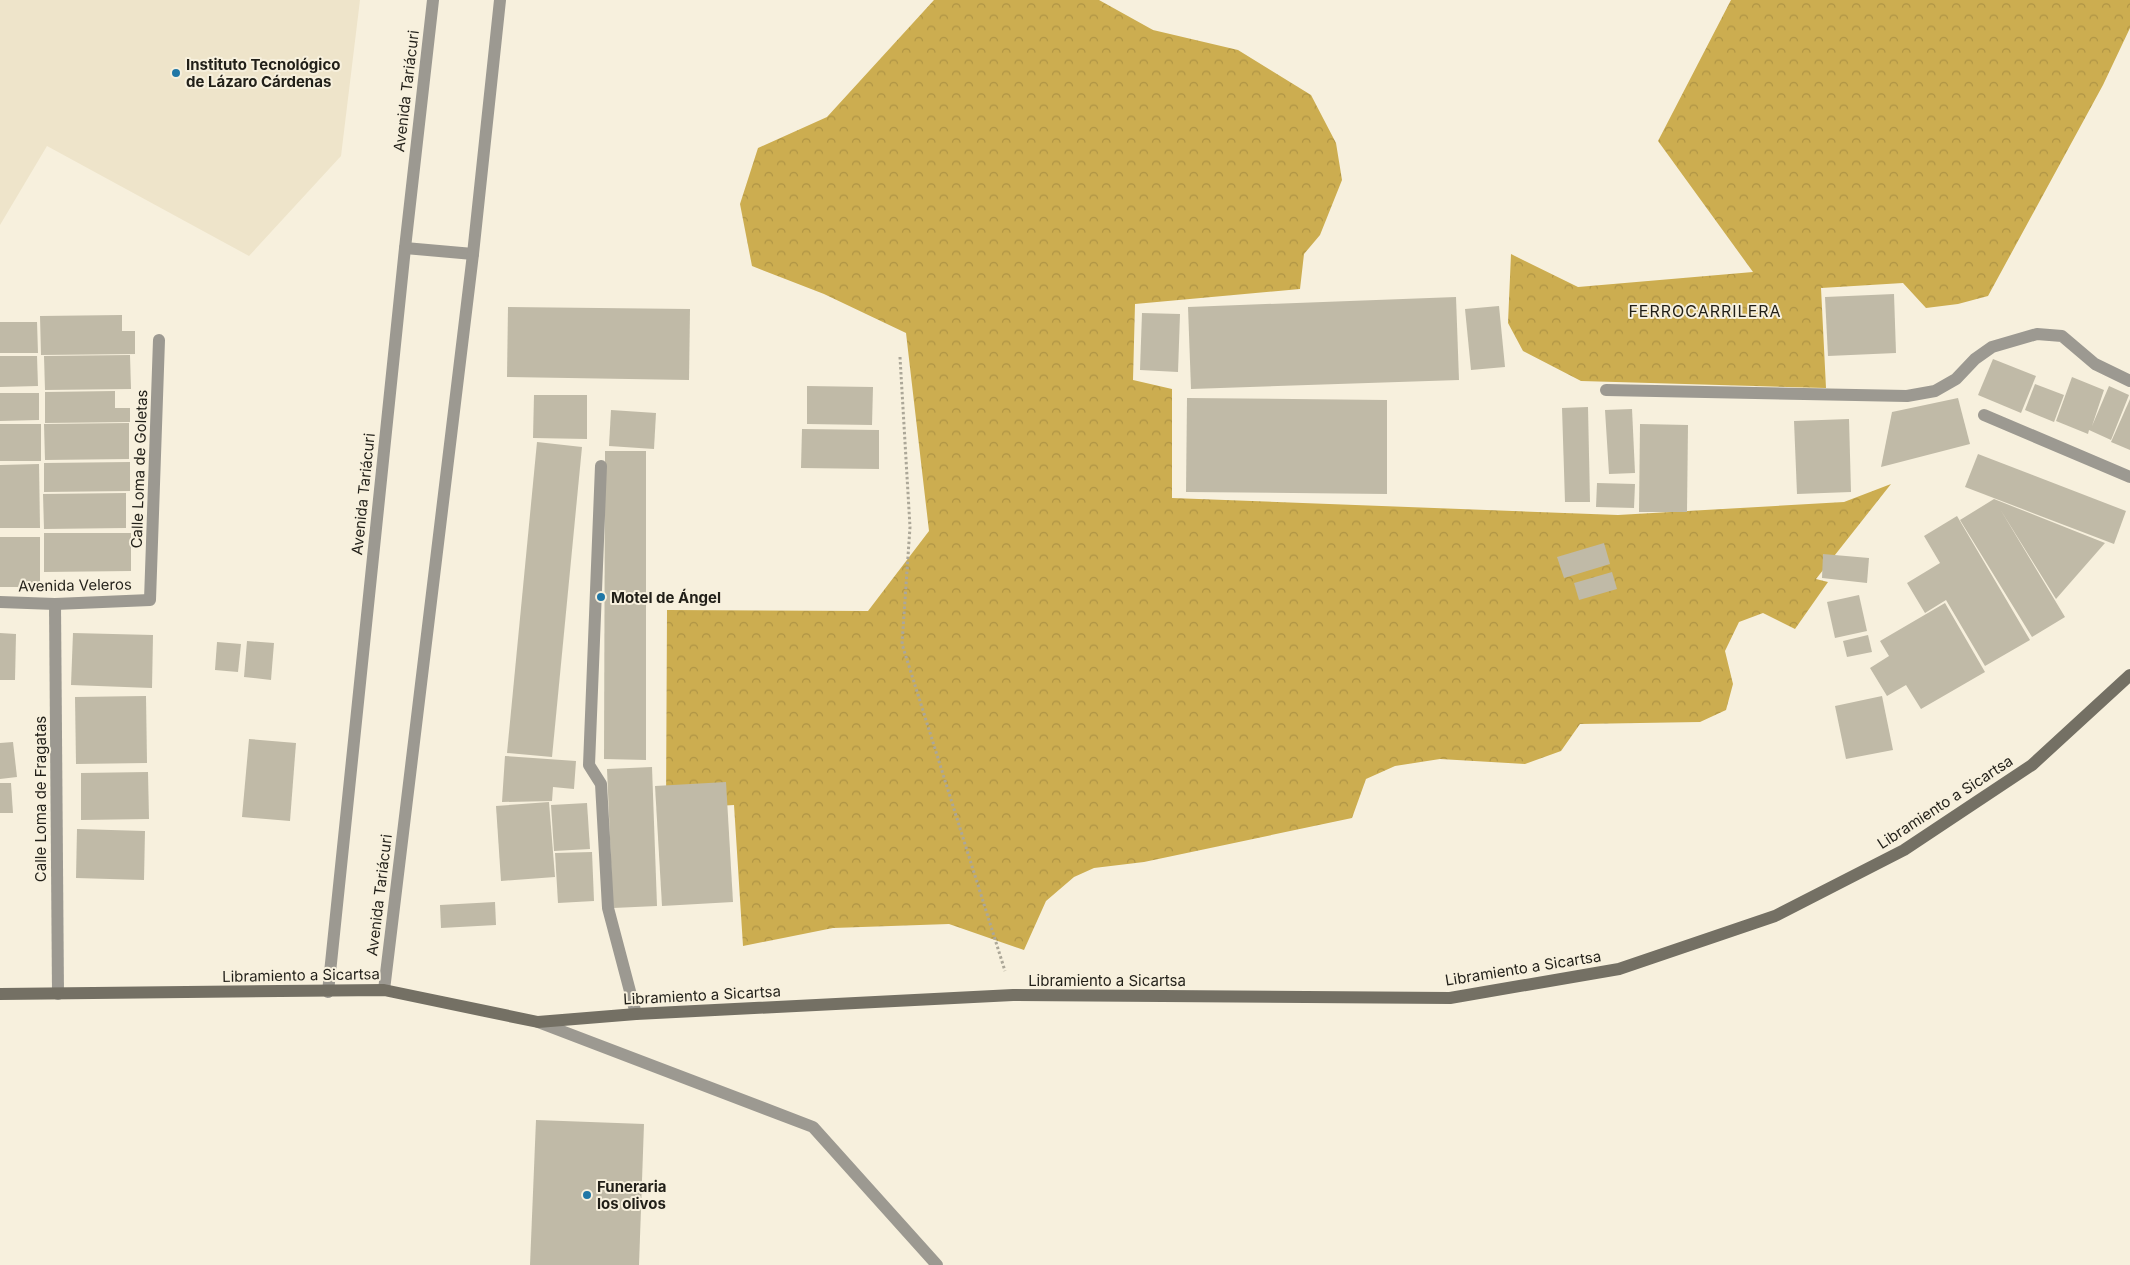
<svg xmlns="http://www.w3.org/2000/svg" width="2130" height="1265" font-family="Inter,sans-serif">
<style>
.built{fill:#eee4ca}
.forest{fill:url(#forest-crowns)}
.building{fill:#c0baa7}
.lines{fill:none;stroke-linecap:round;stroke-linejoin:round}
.path{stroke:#aca798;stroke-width:3;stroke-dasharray:2.5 2.5;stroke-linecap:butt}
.service{stroke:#9c9991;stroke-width:12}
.minor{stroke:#9c9991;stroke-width:12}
.tertiary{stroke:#9c9991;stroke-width:12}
.secondary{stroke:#747064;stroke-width:12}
.poi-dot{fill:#2077a6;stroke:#f7f0dd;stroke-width:2}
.labels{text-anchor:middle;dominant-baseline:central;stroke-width:4;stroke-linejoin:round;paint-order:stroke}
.poi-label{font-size:15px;font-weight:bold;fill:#211f18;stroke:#f7f0dd;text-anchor:start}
.street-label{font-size:15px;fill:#211f18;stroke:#f7f0dd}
.neighbourhood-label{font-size:16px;letter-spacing:1px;fill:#211f18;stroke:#f7f0dd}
</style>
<defs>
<pattern id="forest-crowns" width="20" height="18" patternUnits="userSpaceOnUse" patternTransform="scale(1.25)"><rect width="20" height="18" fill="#ccad50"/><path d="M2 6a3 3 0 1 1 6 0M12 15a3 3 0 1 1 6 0" fill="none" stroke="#af9445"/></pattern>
</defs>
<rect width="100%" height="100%" fill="#f7f0dd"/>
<path class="built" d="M0,0H360L341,156L249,256L47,146L0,225Z"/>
<g class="forest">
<path d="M934,0H1099L1153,30L1238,50L1311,95L1336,143L1342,180L1320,235L1304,254L1300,289L1135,304L1133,380L1172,389V498L1618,515L1844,502L1891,484L1816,579L1828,582L1795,629L1763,613L1739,622L1725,651L1733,684L1726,710L1700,722L1580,724L1561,751L1525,764L1440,759L1395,766L1366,779L1352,818L1144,862L1094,868L1074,877L1046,901L1024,950L949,924L833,928L743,946L734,805L666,809L667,610L868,611L929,531L906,333L824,294L752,266L740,204L758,148L827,117Z"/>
<path d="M1731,0H2130V28L2103,85L1988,296L1958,304L1926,308L1903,283L1821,288L1826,388L1581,381L1523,351L1508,323L1511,254L1578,287L1753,272L1658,141Z"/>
</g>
<g class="building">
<path d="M1894,294L1896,353L1828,356L1825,297Z"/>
<path d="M1456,297L1459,380L1191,389L1188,307Z"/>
<path d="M1499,306L1505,367L1471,370L1465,309Z"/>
<path d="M508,307L690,309L689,380L507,377Z"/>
<path d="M1142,313L1180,314L1178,372L1140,370Z"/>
<path d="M122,315V331H135V354L41,355L40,316Z"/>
<path d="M0,322H37L38,353H0Z"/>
<path d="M130,355L131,389L45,390L44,356Z"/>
<path d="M0,356H37L38,386L0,387Z"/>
<path d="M1993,359L2036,376L2021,413L1978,395Z"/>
<path d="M2072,377L2104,390L2092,426L2109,386L2129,395L2111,440L2089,430L2088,434L2056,421Z"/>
<path d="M2035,384L2064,395L2054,422L2025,410Z"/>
<path d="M807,386L873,387L872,425L807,424Z"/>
<path d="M115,391V408H130V422L45,423V392Z"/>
<path d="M0,393H39V420L0,421Z"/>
<path d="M534,395H587V439L533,438Z"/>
<path d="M1187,398L1387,400V494L1186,492Z"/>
<path d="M1958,398L1970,444L1881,467L1892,412Z"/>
<path d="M2130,399V450L2111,442Z"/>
<path d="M1588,407L1590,502H1565L1562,408Z"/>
<path d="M1632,409L1635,473L1609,474L1605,410Z"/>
<path d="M611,410L656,413L654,449L609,446Z"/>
<path d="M1849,419L1851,492L1797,494L1794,421Z"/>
<path d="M129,423V459L45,460L44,424Z"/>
<rect x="0" y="424" width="41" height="37"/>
<path d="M1640,424L1688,425L1687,512H1639Z"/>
<path d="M802,429L879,430V469L801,468Z"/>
<path d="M537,442L582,447L552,757L507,753Z"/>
<path d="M605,451H646V760L604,759Z"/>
<path d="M1978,454L2126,511L2114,544L1965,487Z"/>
<path d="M130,462V491L44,492V463Z"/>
<path d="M39,464L40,528H0V465Z"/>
<path d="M1597,483L1635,484L1634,508L1596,507Z"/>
<path d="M126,493V528L44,529L43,494Z"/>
<path d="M1994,499L2105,543L2056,599L2000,509L2065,617L2032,637L1960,520Z"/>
<path d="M1957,516L2030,640L1985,666L1946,600L1925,613L1907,583L1940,563L1924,536Z"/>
<path d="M44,533H131V571L44,572Z"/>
<rect x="0" y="537" width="40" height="50"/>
<path d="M1604,543L1610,564L1564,578L1557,557Z"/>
<path d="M1823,554L1869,558L1867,583L1822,578Z"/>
<path d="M1612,572L1617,589L1579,600L1574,583Z"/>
<path d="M1859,595L1867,631L1835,638L1827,602Z"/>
<path d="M1945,603L1985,672L1921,709L1906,685L1887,696L1870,668L1889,656L1880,641Z"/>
<path d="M0,633L16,634L15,680H0Z"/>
<path d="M73,633L153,635L152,688L71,685Z"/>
<path d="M1868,635L1872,652L1847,657L1843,641Z"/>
<path d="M247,641L274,643L271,680L244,677Z"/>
<path d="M217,642L241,644L238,672L215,670Z"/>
<path d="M146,696L147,763L76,764L75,697Z"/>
<path d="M1882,696L1893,750L1846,759L1835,706Z"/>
<path d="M249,739L296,743L290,821L242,817Z"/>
<path d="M13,742L17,777L0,779V743Z"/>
<path d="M505,756L576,761L574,789L553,787L552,801L502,802Z"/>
<path d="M652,767L657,906L613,908L607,769Z"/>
<path d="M148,772L149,819L81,820V773Z"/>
<path d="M726,782L733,902L662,906L655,786Z"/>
<path d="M0,783H11L13,813H0Z"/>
<path d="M549,802L555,877L501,881L496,806Z"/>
<path d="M587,803L590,849L554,851L551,805Z"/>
<path d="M77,829L145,831L144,880L76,878Z"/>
<path d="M592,852L594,901L558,903L555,853Z"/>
<path d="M495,902L496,925L441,928L440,905Z"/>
<path d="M536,1120L644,1124L639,1265H530Z"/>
</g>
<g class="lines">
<path class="path" d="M900,357L910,527L902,644L1005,971"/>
<path class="service" d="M601,466L589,765L601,784L608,908L636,1014"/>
<g class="minor">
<path d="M1606,390L1907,396L1935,391L1956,379L1975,359L1992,347L2037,334L2062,336L2095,364L2130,381"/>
<path d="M1984,415L2130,477"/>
<path d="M0,602L55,604L150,600L159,340"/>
<path d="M55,604L58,994"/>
<path d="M538,1022L813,1127L937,1265"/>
</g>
<g class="tertiary">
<path d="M405,248L473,254"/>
<path d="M384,990L473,254L500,0"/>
<path d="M328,992L405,248L433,0"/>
</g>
<path class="secondary" d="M0,994L384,990L538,1022L636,1014L1013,995L1450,998L1619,969L1775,916L1904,850L2032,765L2130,675"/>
</g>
<g class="poi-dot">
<circle cx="176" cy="73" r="5"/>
<circle cx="601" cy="597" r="5"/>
<circle cx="587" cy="1195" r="5"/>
</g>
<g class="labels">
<g class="poi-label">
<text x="186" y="64">Instituto Tecnológico<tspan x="186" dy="17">de Lázaro Cárdenas</tspan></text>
<text x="611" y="597">Motel de Ángel</text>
<text x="597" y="1186">Funeraria<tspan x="597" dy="17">los olivos</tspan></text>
</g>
<g class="street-label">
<text transform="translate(406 91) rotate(-83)">Avenida Tariácuri</text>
<text transform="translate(139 469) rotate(-88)">Calle Loma de Goletas</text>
<text transform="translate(363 494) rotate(-84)">Avenida Tariácuri</text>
<text transform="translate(75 585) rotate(-1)">Avenida Veleros</text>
<text transform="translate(40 799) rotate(-90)">Calle Loma de Fragatas</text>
<text transform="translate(1945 802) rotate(-33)">Libramiento a Sicartsa</text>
<text transform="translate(379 895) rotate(-83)">Avenida Tariácuri</text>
<text transform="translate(1523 968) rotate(-9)">Libramiento a Sicartsa</text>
<text transform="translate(301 975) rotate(-1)">Libramiento a Sicartsa</text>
<text x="1107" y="980">Libramiento a Sicartsa</text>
<text transform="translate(702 995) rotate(-3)">Libramiento a Sicartsa</text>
</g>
<g class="neighbourhood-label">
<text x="1705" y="311">FERROCARRILERA</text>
</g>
</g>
</svg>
